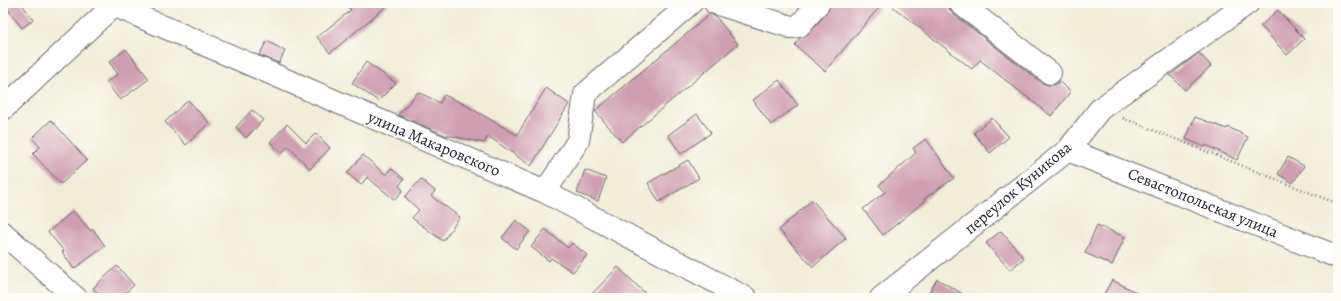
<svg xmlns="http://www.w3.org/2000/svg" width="1341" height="301" font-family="Alegreya,serif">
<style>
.building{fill:#cf9eb0}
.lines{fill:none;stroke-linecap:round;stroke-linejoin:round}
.minor-casing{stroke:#6a6972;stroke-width:24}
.path{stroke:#6a6972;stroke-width:2.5;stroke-dasharray:1 3;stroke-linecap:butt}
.minor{stroke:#fff;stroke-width:22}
.labels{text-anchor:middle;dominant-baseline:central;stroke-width:3.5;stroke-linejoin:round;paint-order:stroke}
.street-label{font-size:16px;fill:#22223b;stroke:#fdfcf7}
</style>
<rect width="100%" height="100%" fill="#fdfcf7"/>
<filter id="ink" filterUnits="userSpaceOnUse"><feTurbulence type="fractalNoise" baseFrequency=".025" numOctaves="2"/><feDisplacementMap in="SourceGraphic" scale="8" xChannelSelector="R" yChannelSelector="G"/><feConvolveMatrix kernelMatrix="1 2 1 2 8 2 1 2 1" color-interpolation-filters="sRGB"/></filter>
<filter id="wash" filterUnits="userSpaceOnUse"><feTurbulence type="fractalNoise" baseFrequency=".012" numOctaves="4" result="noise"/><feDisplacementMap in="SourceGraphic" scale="16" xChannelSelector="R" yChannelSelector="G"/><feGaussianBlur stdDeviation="0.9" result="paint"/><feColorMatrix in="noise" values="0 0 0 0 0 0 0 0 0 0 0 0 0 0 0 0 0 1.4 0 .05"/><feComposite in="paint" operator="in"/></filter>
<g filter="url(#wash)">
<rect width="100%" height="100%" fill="#f1edd8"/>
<g id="blocks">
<g class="building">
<path d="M3,3H21L33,20L22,28Z"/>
<path d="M345,3H390L330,53L317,37L351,10Z"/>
<path d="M831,3H883L825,71L795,45L800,38L808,34L828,11Z"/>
<path d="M888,3H946L952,13L1042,83L1049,85H1054L1059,82L1071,91L1051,116L980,60L972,69Z"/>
<path d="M1278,10L1304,39L1287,55L1261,26Z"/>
<path d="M710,14L715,16L738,44L622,142L595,111Z"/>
<path d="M267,41L285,51L279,63L259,55Z"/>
<path d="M126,49L149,79L120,100L106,82L118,74L109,62Z"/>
<path d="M1199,53L1211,66L1185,90L1170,75Z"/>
<path d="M366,62L396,83L378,101L352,83Z"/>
<path d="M779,80L798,105L771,125L753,100Z"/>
<path d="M546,88L569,104L531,166L488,136L484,143L447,135V136L398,115L418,92L440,103L444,95L462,103L517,135Z"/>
<path d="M188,100L209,123L186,145L165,122Z"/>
<path d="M252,110L263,120L246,138L236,127Z"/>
<path d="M697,114L711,133L681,154L668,135Z"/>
<path d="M1195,117L1227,129L1228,127L1248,137L1237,160L1206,145L1205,147L1186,139Z"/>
<path d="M992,118L1009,137L990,153L974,133Z"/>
<path d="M51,120L87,160L61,184L33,154L40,147L32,138Z"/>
<path d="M287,124L306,143L316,133L330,148L310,169L288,146L282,153L270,142Z"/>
<path d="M926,139L954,178L924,199L925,201L883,235L863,209L885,192L879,185L916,153L913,148Z"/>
<path d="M363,155L386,175L391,168L404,179L399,186L403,190L395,200L367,177L361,185L347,173Z"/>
<path d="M1288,157L1304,166L1293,183L1278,174Z"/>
<path d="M688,160L699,178L659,202L648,183Z"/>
<path d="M585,170L606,178L598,201L577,193Z"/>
<path d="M421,179L435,191L431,196L460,217L443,241L412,218L419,210L405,197Z"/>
<path d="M812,200L846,238L813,267L779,230Z"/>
<path d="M73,211L91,231L93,229L105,246L74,269L62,252L64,251L48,232Z"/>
<path d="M516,220L530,231L516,249L502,238Z"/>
<path d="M1097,225L1125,237L1112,265L1085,253Z"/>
<path d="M545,229L568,248L572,243L587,255L573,272L551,258L549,261L531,247Z"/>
<path d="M1001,231L1024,258L1010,270L986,243Z"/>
<path d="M117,266L134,285L120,298H102L93,288Z"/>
<path d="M618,267L650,298H588Z"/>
<path d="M937,279L970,298H926Z"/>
<path d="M1112,280L1147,298H1102Z"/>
</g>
</g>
</g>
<g filter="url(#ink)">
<use href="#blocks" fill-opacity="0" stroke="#6a6972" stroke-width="1"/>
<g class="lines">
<defs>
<g id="minor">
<path d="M715,3L791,27L799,26L819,3"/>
<path d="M960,3L1050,73"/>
<path d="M113,5L545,192L746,298"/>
<path d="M3,109L116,3"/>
<path d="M1068,150L1338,257"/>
<path d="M545,192L578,141L585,94L691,3"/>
<path d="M3,233L76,298"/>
<path d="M881,298L1068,150L1100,109L1248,3"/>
</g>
</defs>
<use href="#minor" class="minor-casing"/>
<path class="path" d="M1123,118L1338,204"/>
<use href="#minor" class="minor"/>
</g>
</g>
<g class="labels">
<g class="street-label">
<text transform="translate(434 144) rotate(23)">улица Макаровского</text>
<text transform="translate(1018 188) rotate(-40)">переулок Куникова</text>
<text transform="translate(1203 203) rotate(22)">Севастопольская улица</text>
</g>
</g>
<rect width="1341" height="301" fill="none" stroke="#fdfcf7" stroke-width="16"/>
</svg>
